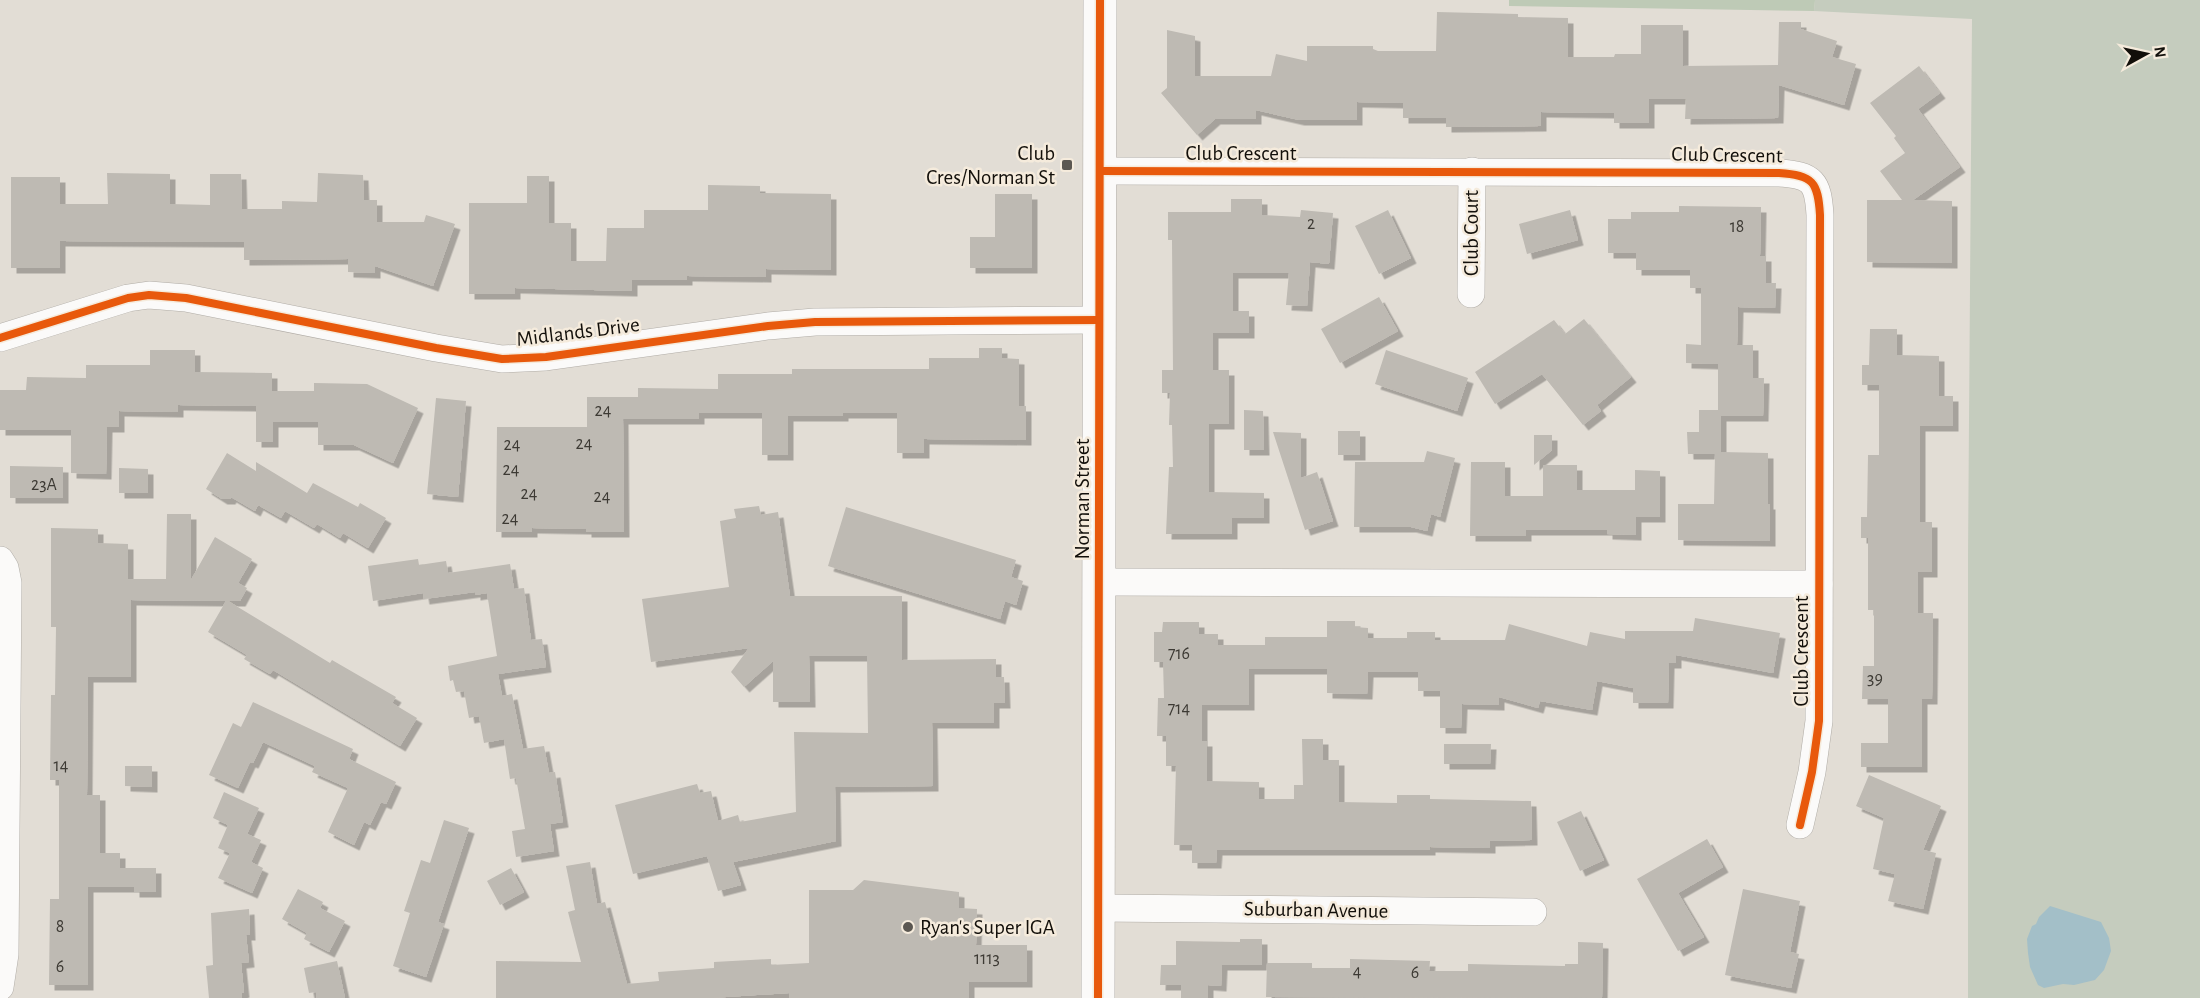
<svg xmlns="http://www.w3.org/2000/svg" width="2200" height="998" font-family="'Alegreya Sans',sans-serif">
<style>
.green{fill:#c5ccbe}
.forest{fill:#becab6}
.water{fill:#a3bfc8}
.building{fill:#bebab3;filter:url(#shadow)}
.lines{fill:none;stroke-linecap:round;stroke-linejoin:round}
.street-casing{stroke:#b0aca6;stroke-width:28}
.secondary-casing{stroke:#b0aca6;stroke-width:34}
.street{stroke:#fbfaf9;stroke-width:27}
.secondary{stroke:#fbfaf9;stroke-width:33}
.cycleway-casing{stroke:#f5ebdc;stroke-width:11}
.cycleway{stroke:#e8590c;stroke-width:8}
.poi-dot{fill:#5b5751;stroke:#f5ebdc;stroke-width:2}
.labels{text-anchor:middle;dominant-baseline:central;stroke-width:5;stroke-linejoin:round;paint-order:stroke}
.number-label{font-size:18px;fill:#3d3a34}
.poi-label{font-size:21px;fill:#120f0a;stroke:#f5ebdc;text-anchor:end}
.street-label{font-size:21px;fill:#120f0a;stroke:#f5ebdc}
</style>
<defs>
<filter id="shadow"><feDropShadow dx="5.5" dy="5.5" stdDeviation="0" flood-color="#0004"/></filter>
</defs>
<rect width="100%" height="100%" fill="#e2ddd5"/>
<path class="green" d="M1815,0H2200V998H1968V557L1972,19L1814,11Z"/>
<path class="forest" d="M1509,0H1815L1814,11L1509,6Z"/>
<path class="water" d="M2050,906L2101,922L2109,938L2111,951L2104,970L2095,980L2074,985L2063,984L2044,988L2038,985L2030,967L2028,953L2027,939L2032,926L2036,924L2039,917Z"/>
<g class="building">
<path d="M1437,12L1518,14V17L1568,18V57H1614L1615,54H1641V25H1683V66L1778,65L1779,22H1801V29L1837,41L1832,57L1856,64L1844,105L1779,85L1778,118L1685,119L1686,99H1649V123H1614V113L1541,112V126L1446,127V118H1403V103L1357,102V120H1299L1256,110V119H1215L1197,135L1161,93L1167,88V30L1195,36V76H1271L1276,54L1307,61V46H1373V49L1378,51H1436Z"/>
<path d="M1919,66L1940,93L1918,109L1960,167L1913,200L1952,201V263L1867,262V200H1902L1880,171L1905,153L1894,138L1896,136L1870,103Z"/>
<path d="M107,173L170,174V204L210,205V174H241L242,209H282V201L317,202L318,173L363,175L364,200H377V222H424L426,215L455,224L433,286L375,266V273L348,272V259L244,260V242L60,241V268H11V177H60V204H108Z"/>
<path d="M527,176H549V223H571V261H606L607,228H644V210H708V185L760,186V193L831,194V270L766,269V277L687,276V280H632V291L515,288V294H469V203H527Z"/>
<path d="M995,194H1032V268H970V237H995Z"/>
<path d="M1231,199H1262V215L1300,217L1301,210L1333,213L1329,264L1310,262L1307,306L1286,305L1289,273H1233V311H1249V333H1213V370H1229V424H1209V492L1264,493V518H1232V534H1166L1169,467H1173L1172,425H1169L1170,393H1162V370H1173L1172,240H1168V212H1231Z"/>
<path d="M1679,206L1761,207L1760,256H1766V283H1776L1775,308L1738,307L1737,345H1753V378H1764L1763,416H1721V452L1768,453V504H1770V541L1678,540V504H1714L1715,454H1688L1687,432H1699V410H1718V364L1686,363V344L1701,345V288H1690V270H1636V253H1608V219H1631V212H1679Z"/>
<path d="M1388,210L1411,258L1379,274L1355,226Z"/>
<path d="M1570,210L1578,240L1527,254L1519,224Z"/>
<path d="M1379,297L1398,331L1340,363L1321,329Z"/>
<path d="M1584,319L1631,377L1597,405L1601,411L1583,425L1542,374L1495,404L1475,372L1554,320L1565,334Z"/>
<path d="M1870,329H1897V355L1939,356V396H1953V426H1920V522H1932V572H1918V613H1933L1932,699H1922V767H1861V743H1888V699H1862L1863,666H1874V610H1868V538H1861V517H1867L1868,455H1879V385H1862V365H1869Z"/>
<path d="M979,348H1002V358L1019,359V406H1026V440L924,439V453H897V413H843V416H788V455H762V413H699V419H623L624,532H586V529L532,528V532H496L497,427H587V397H638V388L718,389V374H792V369H929V358H979Z"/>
<path d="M150,350H195V372L272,373V391H314V383L367,384L418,408L393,463L354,445H318V422H273V442H256V406L178,405V412L119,411V427H107L106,474L71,473V430H0V390H26L27,377L86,378V365H150Z"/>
<path d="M1386,350L1468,378L1457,411L1375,384Z"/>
<path d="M436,398L466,401L458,497L427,494Z"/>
<path d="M1244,410L1263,411L1264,450H1244Z"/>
<rect x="1338" y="431" width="22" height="24"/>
<path d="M1273,432L1301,433V478L1317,472L1333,521L1305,530Z"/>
<path d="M1534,435H1552V450L1534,465Z"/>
<path d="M1427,451L1455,458L1440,517L1431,514L1427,531L1411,527H1354L1355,462H1424Z"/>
<path d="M227,453L256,471V462L307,493L313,483L358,507L360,503L386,518L368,548L343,533L340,538L317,524L314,528L285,511L281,518L258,505L255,511L231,497L230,499H222L206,489Z"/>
<path d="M1471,462H1505V496H1543V465H1577V490H1635V470L1660,471V517H1636V535L1607,534V530H1526V536H1470Z"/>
<path d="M10,466L63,467V498H10Z"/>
<path d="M119,468L148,469V493H119Z"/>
<path d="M759,506L761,515L778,512L790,596H902V660L996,659V677H1004L1005,703H994V723H932L933,786L835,787L836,841L733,862L741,885L718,891L707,856L633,874L615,805L697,784L700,793L711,791L718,821L738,815L740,822L796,812L794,732L868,733L867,656H809L810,702H773V661L744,687L731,672L749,648L651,662L642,599L729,587L720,521L736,518L734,509Z"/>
<path d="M846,507L1016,560L1011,577L1023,581L1016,605L1005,601L1000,619L828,566Z"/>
<path d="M167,514H191V580L215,537L252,559L238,583L247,588L240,601H228L330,663L332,660L396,697L392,703L417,718L400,746L273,670L270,674L244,659L247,655L208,632L226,601L131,600V677H88L87,795H100V853H120V868H156V892H134V887H88V985H49L50,899H59V780H50L51,695H55L56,627H51V528L98,529V543L128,544V579H166Z"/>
<path d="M418,559L419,565L446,561L448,573L510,564L514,589L524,588L531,640L542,639L546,667L498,674L502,696L512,694L523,749L544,746L549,773L555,772L563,822L550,824L554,851L516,857L512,831L525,829L516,778L510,779L504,739L484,743L479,716L469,718L464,691L456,692L453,680L450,681L448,666L497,656L487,593L475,595V592L424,599L423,593L373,601L368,566Z"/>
<path d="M1695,618L1780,633L1773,673L1676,655V663H1669L1668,703H1633V688L1597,681L1592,710L1540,701L1538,708L1499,697V705L1462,704L1461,728H1440V691H1418V672H1368L1367,694L1327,693V669H1249V705H1202V741H1207V781L1259,782V799H1294V785H1303L1302,739H1323V760H1339V802L1397,803V795H1430V799L1531,801L1532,840L1490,841V848L1430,847V850H1217L1216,863H1192V845H1174L1176,766H1166V736H1157L1158,698H1164L1163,662H1154V632H1162L1163,622H1199V634H1218V645H1265V637H1327V621H1355V627L1368,628V638H1407V632H1435V640H1505L1509,624L1587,646L1590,632L1625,639V631H1693Z"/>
<path d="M253,702L353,749L349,759L396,782L386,804L381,802L370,825L364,822L354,845L328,832L348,788L312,772L315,766L263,742L253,763L250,762L238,788L209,775L233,723L241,727Z"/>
<path d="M1444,744H1491L1490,764H1444Z"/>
<path d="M125,766H152V787L125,786Z"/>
<path d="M1869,775L1941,806L1923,850L1936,853L1923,909L1888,901L1895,874L1873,869L1884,818L1856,806Z"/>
<path d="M224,792L259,808L247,834L261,840L251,862L263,868L252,893L218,878L230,853L218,848L228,825L213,818Z"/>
<path d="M1581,811L1604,860L1580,871L1557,822Z"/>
<path d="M444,820L469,828L438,922L444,924L426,977L393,966L410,913L404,911L421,860L430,863Z"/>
<path d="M1707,839L1723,867L1678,893L1704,937L1678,951L1637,879Z"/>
<path d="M590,862L597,904L605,902L627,984L659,981L658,972L714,968V962L771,959V965L809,963V890H853L864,880L959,892V908L977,909L976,945H1027V982H969V998H789V993L711,998H496V961L581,962L568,912L575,910L566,866Z"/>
<path d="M511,868L524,892L500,905L487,881Z"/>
<path d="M298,889L323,902L320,908L345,921L329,952L304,939L307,933L282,919Z"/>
<path d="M1743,889L1800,901L1790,952L1799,954L1791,988L1725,975Z"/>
<path d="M249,909L250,935H246L249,962L241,963L244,992L242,993V998H209L206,966L213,965L211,913Z"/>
<path d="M1240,939H1262V965H1222L1221,986L1208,985V998H1181V985H1160L1161,965H1176V941L1240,942Z"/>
<path d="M1578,942L1603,943L1602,998L1266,997L1267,963H1312V968H1350V959L1430,961L1429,971H1468V964L1565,966V964H1578Z"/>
<path d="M337,961L345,998H317L316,992L309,993L304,968Z"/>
</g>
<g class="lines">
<defs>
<g id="street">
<path d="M1100,171L1779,173C1813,175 1818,182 1820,215L1819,721L1812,772L1800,825"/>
<path d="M1471,294L1472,171"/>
<path d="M0,338L128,298L149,295L186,298L436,348L502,359L546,357L768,326L815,322L1099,320"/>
<path d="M0,560L5,568L8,583L5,954L0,987"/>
<path d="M1100,582L1819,584"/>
<path d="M1098,908L1533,912"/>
</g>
<path id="secondary" d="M1098,998L1100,0"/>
</defs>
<use href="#street" class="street-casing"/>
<use href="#secondary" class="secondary-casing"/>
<use href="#street" class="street"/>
<use href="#secondary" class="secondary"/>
<defs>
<g id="cycleway">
<path d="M1100,171L1779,173C1813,175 1818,182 1820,215L1819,721L1812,772L1800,825"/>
<path d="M0,338L128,298L149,295L186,298L436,348L502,359L546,357L768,326L815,322L1099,320"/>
<path d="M1098,998L1100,0"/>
</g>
</defs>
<use href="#cycleway" class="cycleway-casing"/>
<use href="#cycleway" class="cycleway"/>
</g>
<g class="poi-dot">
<rect x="1061" y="159" width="12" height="12" rx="3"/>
<circle cx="908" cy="927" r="6"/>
</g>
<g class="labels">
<g class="number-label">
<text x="1311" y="224">2</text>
<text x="1737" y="227">18</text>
<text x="603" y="411">24</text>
<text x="584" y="444">24</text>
<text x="512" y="445">24</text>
<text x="511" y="470">24</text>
<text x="44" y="485">23A</text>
<text x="529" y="494">24</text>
<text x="602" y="497">24</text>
<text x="510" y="519">24</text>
<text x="1179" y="654">716</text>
<text x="1875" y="679">39</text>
<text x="1179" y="709">714</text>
<text x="61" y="766">14</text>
<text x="60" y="927">8</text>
<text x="987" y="959">1113</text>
<text x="60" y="967">6</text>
<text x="1357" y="972">4</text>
<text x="1415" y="973">6</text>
</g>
<g class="poi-label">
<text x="1055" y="153">Club<tspan x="1055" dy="24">Cres/Norman St</tspan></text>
<text x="920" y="927" text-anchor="start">Ryan's Super IGA</text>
</g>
<g class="street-label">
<text x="1241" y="153">Club Crescent</text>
<text transform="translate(1727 155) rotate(1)">Club Crescent</text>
<text transform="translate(1471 233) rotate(-90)">Club Court</text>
<text transform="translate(578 332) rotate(-7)">Midlands Drive</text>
<text transform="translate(1082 499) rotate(-90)">Norman Street</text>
<text transform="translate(1801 651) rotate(-90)">Club Crescent</text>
<text transform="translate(1316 910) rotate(1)">Suburban Avenue</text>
</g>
</g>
<g transform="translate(2146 54) rotate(82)" stroke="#f5ebdc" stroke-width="4.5" paint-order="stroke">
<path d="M0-4.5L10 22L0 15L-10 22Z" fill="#120f0a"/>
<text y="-9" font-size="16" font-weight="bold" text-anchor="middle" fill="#120f0a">N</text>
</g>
</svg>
